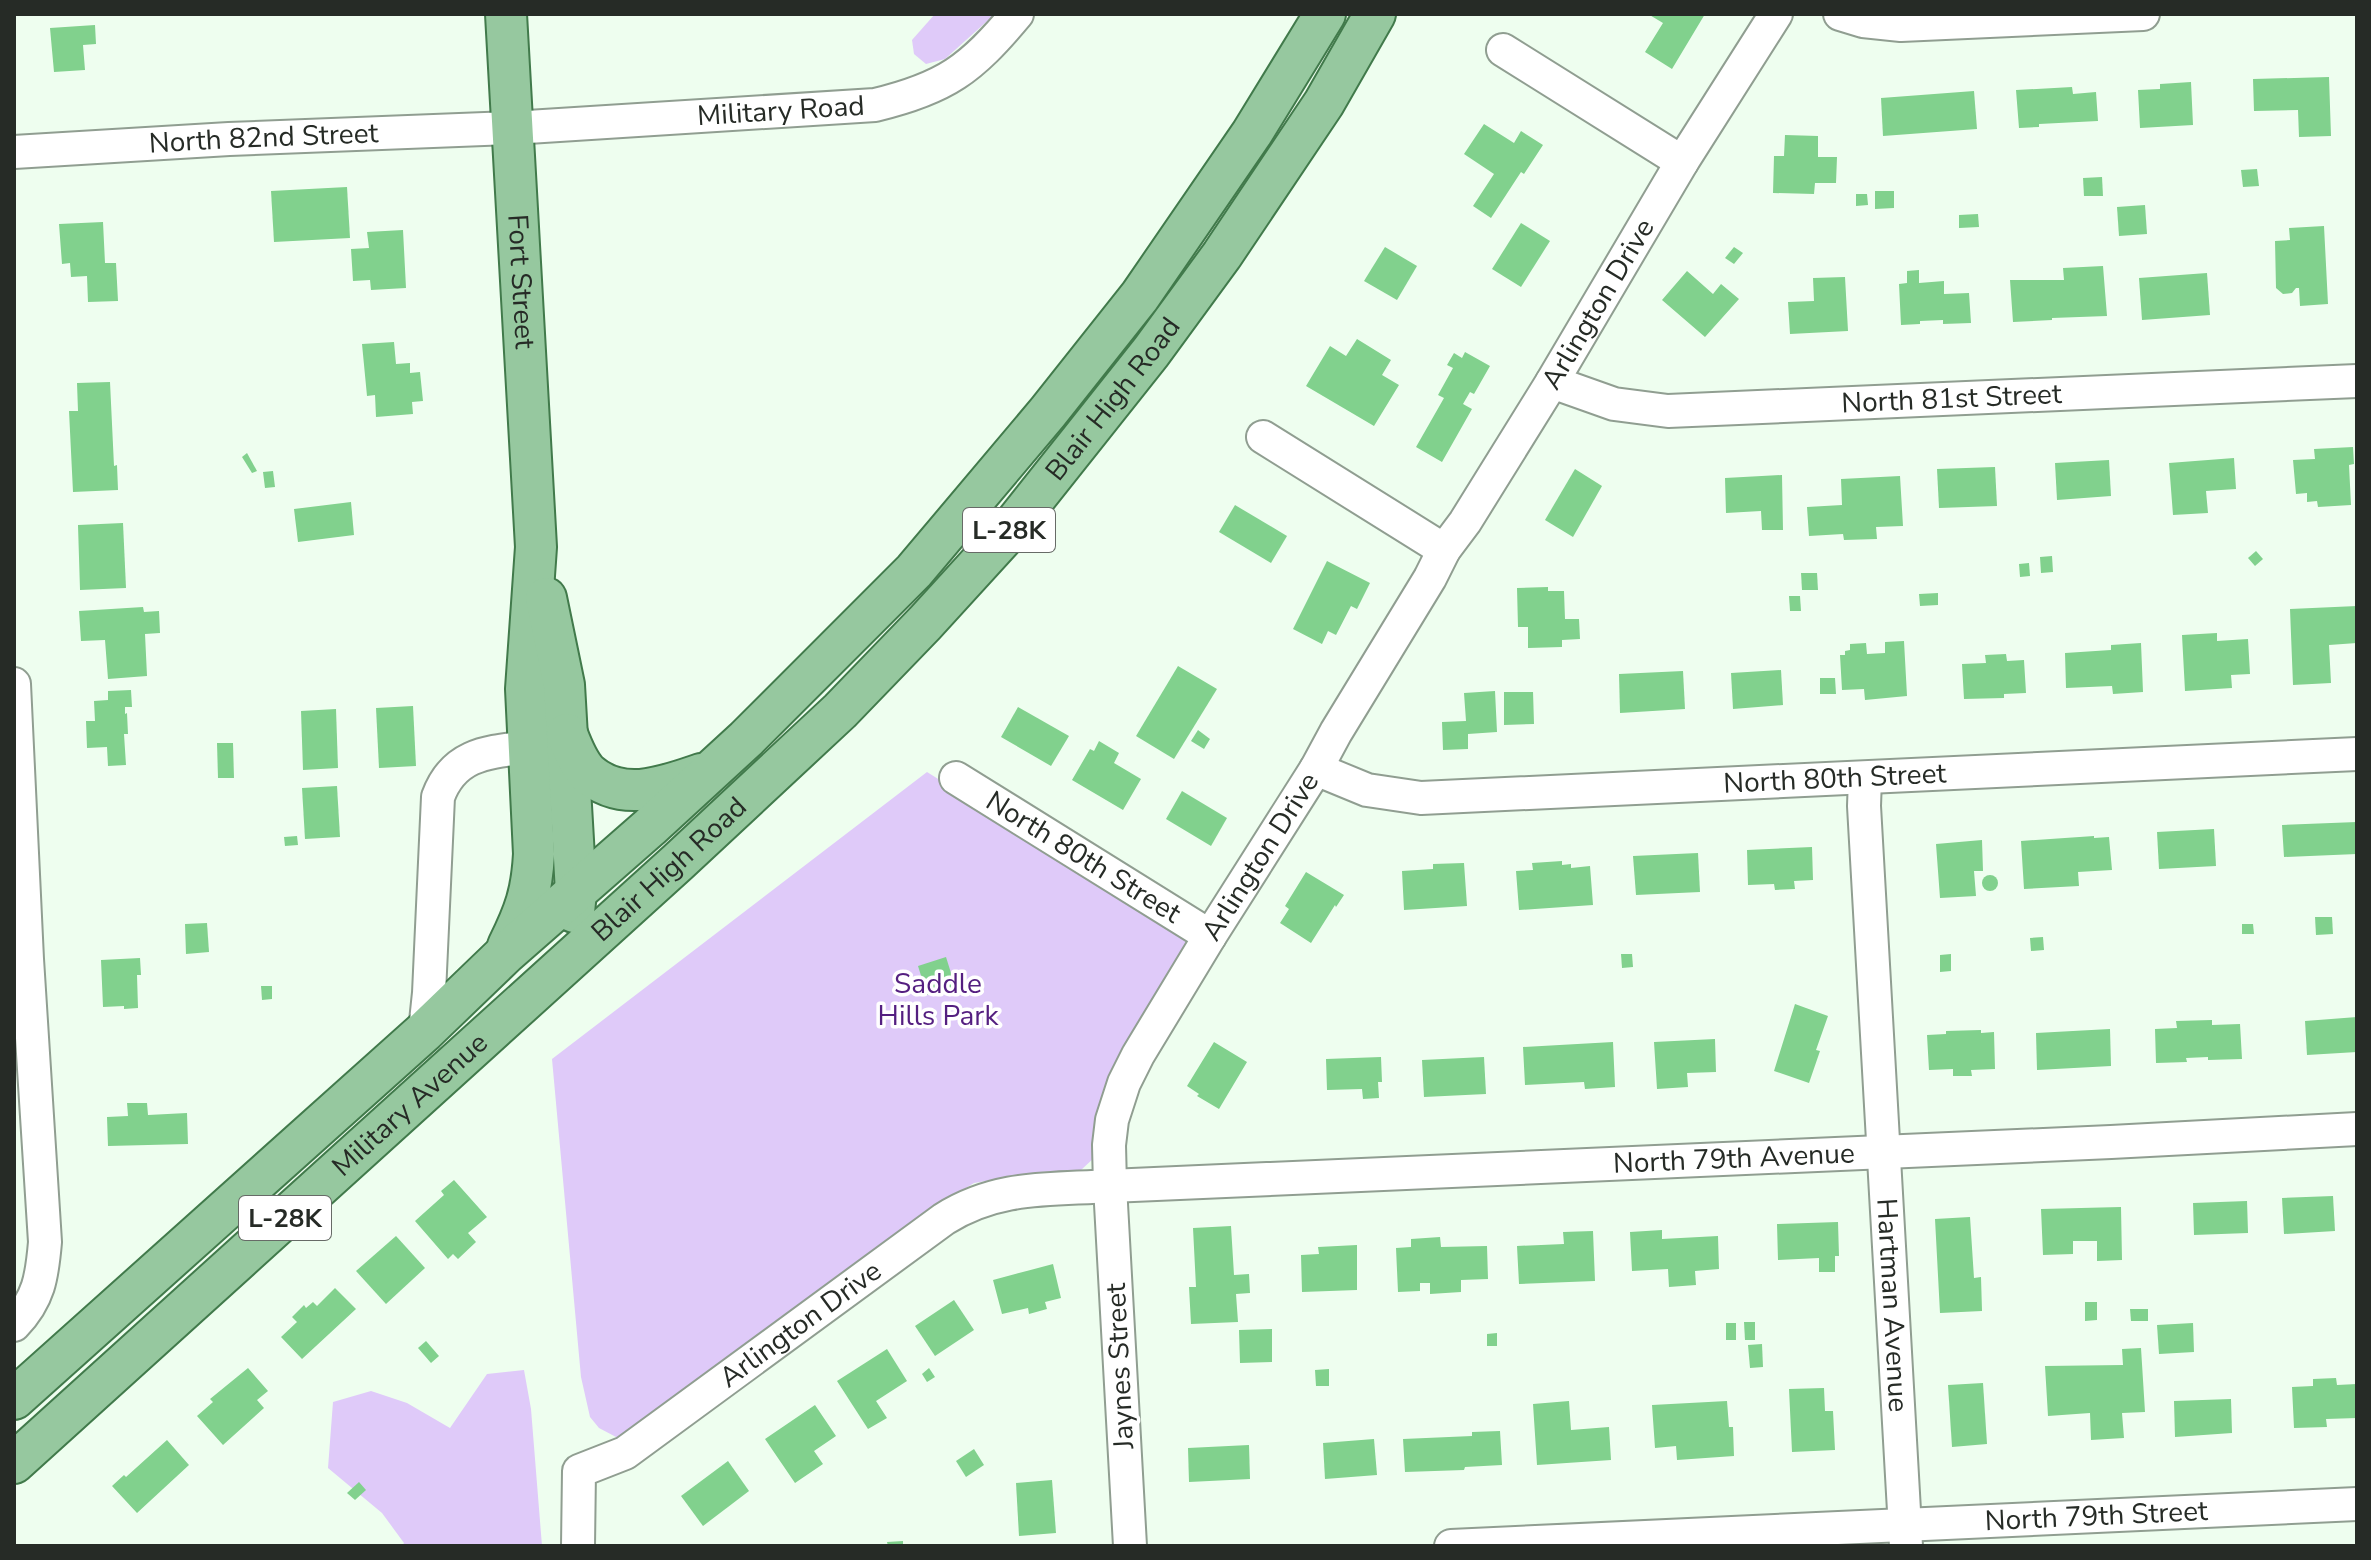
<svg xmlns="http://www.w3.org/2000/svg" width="2371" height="1560" font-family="'Nunito Sans',sans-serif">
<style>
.green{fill:#dfcaf9}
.building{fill:#81d18d}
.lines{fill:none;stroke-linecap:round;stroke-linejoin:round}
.minor-casing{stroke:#909e91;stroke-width:36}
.major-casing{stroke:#417a4b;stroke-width:44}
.minor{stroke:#fff;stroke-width:32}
.major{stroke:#96c89f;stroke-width:40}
.labels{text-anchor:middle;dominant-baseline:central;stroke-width:7;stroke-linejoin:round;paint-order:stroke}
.shield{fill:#fff;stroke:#676b67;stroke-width:2}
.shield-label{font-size:26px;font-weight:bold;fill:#262b26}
.street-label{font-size:28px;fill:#262b26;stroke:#fff}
.park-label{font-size:28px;fill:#541f80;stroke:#fff}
</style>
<rect width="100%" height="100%" fill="#eefeef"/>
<g class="green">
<path d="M935,14H995L945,59L926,64L914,54L912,40Z"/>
<path d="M927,772L1176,928L1184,936L1186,946L1096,1156L1080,1171L1039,1172L974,1183L930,1210L628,1434L618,1438L599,1428L590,1417L581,1377L552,1059Z"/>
<path d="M524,1370L531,1409L542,1546H402L404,1543L382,1513L328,1468L333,1402L371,1391L407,1403L450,1428L487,1374Z"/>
</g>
<g class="building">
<path d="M1648,14H1705L1672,69L1645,52L1663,23Z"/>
<path d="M95,25L96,44L83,45L85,70L54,72L50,28Z"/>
<path d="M2329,77L2331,136L2299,137L2298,110L2254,111L2253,79Z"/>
<path d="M2191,82L2193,125L2140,128L2138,90L2160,89V84Z"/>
<path d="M2072,87L2073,94L2096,92L2098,121L2039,124V127L2019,128L2016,90Z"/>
<path d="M1974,91L1977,129L1883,136L1881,98Z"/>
<path d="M1484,124L1514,143L1521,131L1543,145L1524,174L1521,172L1491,218L1473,206L1494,174L1464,154Z"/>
<path d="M1785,135L1818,136V157H1837L1836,183H1815L1814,194L1773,193L1774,156H1784Z"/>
<path d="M2257,169L2259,186L2243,187L2241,170Z"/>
<path d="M2102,177L2103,196H2084L2083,178Z"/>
<path d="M347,187L350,238L274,242L271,191Z"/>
<path d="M1875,191H1894V208L1875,209Z"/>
<path d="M1856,194H1867L1868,205L1856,206Z"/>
<path d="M2145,205L2147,234L2119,236L2117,207Z"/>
<path d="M1978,214L1979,227L1959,228V215Z"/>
<path d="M103,222L105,263H116L118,301L88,302L87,276L71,277L70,263L62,264L59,224Z"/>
<path d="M1521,223L1550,241L1521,287L1492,269Z"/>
<path d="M2324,226L2328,304L2300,306L2299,288H2296L2292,293L2283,294L2276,288L2275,241L2290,240L2289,228Z"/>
<path d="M403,230L406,288L371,290L370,280L353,281L351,249L369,248L367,232Z"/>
<path d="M1385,247L1417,266L1397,300L1364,281Z"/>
<path d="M1734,247L1743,253L1734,264L1725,258Z"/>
<path d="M2103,266L2107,316L2052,318V320L2013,322L2010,280H2064L2063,268Z"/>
<path d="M1919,270V283L1944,281V294L1969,293L1971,323L1943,324V320L1920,321V324L1901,325L1899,284L1907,283V271Z"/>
<path d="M1687,271L1713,294L1721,284L1739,299L1705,337L1662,300Z"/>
<path d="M2207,273L2210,315L2142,320L2139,278Z"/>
<path d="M1845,277L1848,331L1790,334L1788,302L1814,301L1813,278Z"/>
<path d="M1357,339L1391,360L1382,375L1399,385L1374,426L1306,386L1330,346L1346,356Z"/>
<path d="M394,342L396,364L410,363V373L420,372L423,401L412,402L413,414L376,417L375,395L367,396L362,344Z"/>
<path d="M1465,352L1490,366L1474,394L1470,392L1463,404L1472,409L1442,462L1416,447L1444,398L1438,395L1453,368L1447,365L1454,353L1462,358Z"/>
<path d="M110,382L114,466L117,465L118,490L73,492L69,411H78L77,383Z"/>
<path d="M2353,447L2354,464L2349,465L2351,505L2318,507L2317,501L2307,502V493L2296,494L2293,460L2315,459L2314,449Z"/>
<path d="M247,453L257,471L252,473L242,457Z"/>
<path d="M2234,458L2236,489L2206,491L2208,513L2173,515L2169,463Z"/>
<path d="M2109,460L2111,496L2057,500L2055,463Z"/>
<path d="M1995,467L1997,506L1939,508L1937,469Z"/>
<path d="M1575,469L1602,486L1573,537L1545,520Z"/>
<path d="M273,471L275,487L265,488L263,472Z"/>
<path d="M1782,475L1783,530H1762L1761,511L1726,513L1725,478Z"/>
<path d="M1900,476L1903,526L1876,527L1877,539L1844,540L1843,534L1809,536L1807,507L1842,505L1841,479Z"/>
<path d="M351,502L354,535L298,542L294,509Z"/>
<path d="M1235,505L1287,536L1271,563L1219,532Z"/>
<path d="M123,523L126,588L80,590L78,525Z"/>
<path d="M2256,551L2263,559L2255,566L2248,558Z"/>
<path d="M2052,556L2053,572L2041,573L2040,557Z"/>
<path d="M1327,561L1370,583L1357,609L1351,606L1336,635L1328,631L1322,644L1293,629Z"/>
<path d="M2029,563L2030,576L2020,577L2019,564Z"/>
<path d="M1801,573H1817L1818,590H1802Z"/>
<path d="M1548,587V591H1564L1565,619H1579L1580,639L1562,640V647L1528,648V627H1518L1517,588Z"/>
<path d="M1938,593V605L1920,606L1919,594Z"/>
<path d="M1789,596H1800L1801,611H1790Z"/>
<path d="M2357,606V643L2329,645L2331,683L2293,685L2290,609Z"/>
<path d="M143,607L144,612L159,611L160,633L145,634L147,676L108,679L105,640L81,641L79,611Z"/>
<path d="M2217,633V641L2248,639L2250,674L2231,675L2232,688L2185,691L2182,635Z"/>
<path d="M1904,641L1907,696L1865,700L1864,689L1842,690L1840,655H1845V651L1850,650V644L1866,643L1867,654L1885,653V642Z"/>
<path d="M2141,643L2143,692L2113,694L2112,686L2066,688L2065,653L2111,650V645Z"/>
<path d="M2006,654L2007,661L2024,660L2026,693L2004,694V698L1964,699L1962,664L1986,663L1985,655Z"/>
<path d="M1178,666L1217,689L1174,759L1136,736Z"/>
<path d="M1781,670L1783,705L1733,709L1731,673Z"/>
<path d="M1683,671L1685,709L1620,713L1619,674Z"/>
<path d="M1820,678H1835L1836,694H1820Z"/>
<path d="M131,690L132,707H125V714L127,713L128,734H124L126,765L108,766L107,747L87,748L86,721H95L94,701L108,700V691Z"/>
<path d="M1495,691L1497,732L1468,734V749L1443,750L1442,722L1466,721L1464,693Z"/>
<path d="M1504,692H1533L1534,724L1504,725Z"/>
<path d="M413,706L416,766L379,768L376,708Z"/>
<path d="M1018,707L1069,736L1051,766L1001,737Z"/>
<path d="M336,709L338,768L303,770L301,711Z"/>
<path d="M1198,730L1210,739L1204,749L1191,741Z"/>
<path d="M1099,741L1119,753L1114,763L1141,779L1123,810L1072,780L1090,749L1094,751Z"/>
<path d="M217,743H233L234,778H218Z"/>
<path d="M337,786L340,837L305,839L302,788Z"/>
<path d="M1182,791L1227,818L1211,846L1166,819Z"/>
<path d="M2357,822V854L2284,857L2282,825Z"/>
<path d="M2214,829L2216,866L2159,869L2157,832Z"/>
<path d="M297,836L298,845L285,846L284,837Z"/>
<path d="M2094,836V838L2109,837L2112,870L2078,872L2079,886L2024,889L2021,841Z"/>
<path d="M1982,840L1983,871H1974L1976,896L1940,898L1936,844Z"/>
<path d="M1812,847L1813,880L1794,881L1795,889L1775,890L1774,884L1748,885L1747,850Z"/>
<path d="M1698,853L1700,892L1636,895L1633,856Z"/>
<path d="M1562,861V865L1571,864V868L1590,866L1593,905L1519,910L1516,871L1533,870L1532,863Z"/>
<path d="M1464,863L1467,906L1404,910L1402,871L1433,869V864Z"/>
<path d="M1306,872L1344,895L1336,907L1335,905L1311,943L1280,923L1289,909L1285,906Z"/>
<circle cx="1990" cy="883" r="8"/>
<path d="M2315,917H2332L2333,934L2316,935Z"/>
<path d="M207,923L209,952L186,954L185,924Z"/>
<path d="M2242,924H2253L2254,934H2242Z"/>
<path d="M2043,937L2044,950L2031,951L2030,938Z"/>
<path d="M1621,954H1632L1633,967L1622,968Z"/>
<path d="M1951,954V971L1940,972V955Z"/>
<path d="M946,957L955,986L927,995L918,966Z"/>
<path d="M140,958L141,975H137L138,1008L124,1009V1006L103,1007L101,960Z"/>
<path d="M261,986H272V999L262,1000Z"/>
<path d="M1795,1004L1828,1016L1816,1050L1820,1051L1809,1083L1774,1071Z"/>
<path d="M2357,1017V1052L2307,1055L2305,1021Z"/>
<path d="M2212,1020V1025L2240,1024L2242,1059L2208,1060V1057L2186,1058L2187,1062L2156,1063L2155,1029L2177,1028L2176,1021Z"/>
<path d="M2110,1029L2111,1066L2037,1070L2036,1033Z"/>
<path d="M1981,1030V1033L1994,1032L1995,1069L1971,1070L1972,1076H1953V1069L1929,1070L1927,1035L1946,1034V1031Z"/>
<path d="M1715,1039L1716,1072L1687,1073L1688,1087L1657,1089L1654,1042Z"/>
<path d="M1214,1042L1247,1062L1219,1109L1197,1096L1199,1094L1187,1086Z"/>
<path d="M1613,1042L1615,1087L1585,1089L1584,1082L1525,1085L1523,1047Z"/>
<path d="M1381,1057L1382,1082H1378L1379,1098L1363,1099L1362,1089L1327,1090L1326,1059Z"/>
<path d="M1484,1057L1486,1094L1424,1097L1422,1060Z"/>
<path d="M127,1103H147L148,1115L187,1113L188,1144L108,1146L107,1117L128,1116Z"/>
<path d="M454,1180L487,1217L468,1233L476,1242L458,1259L453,1254L448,1259L415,1221L444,1195L441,1191Z"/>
<path d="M2333,1196L2335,1231L2284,1234L2282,1198Z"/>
<path d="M2247,1201L2248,1233L2194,1235L2193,1203Z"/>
<path d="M2121,1207L2122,1260L2097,1261V1241H2073V1254L2043,1255L2041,1209Z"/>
<path d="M1970,1217L1974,1278L1981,1277L1982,1311L1940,1313L1935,1219Z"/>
<path d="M1838,1222L1839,1256H1835V1272H1819V1258L1778,1260L1777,1224Z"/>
<path d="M1231,1226L1234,1275L1249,1274L1250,1293L1236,1294L1238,1322L1191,1324L1189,1287H1196L1193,1228Z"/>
<path d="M1662,1230V1239L1718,1236L1719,1269L1695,1271L1696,1285L1669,1287L1668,1269L1632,1271L1630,1232Z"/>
<path d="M1593,1231L1595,1281L1519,1284L1517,1246L1564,1244L1563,1232Z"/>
<path d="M396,1236L425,1268L386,1304L356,1271Z"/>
<path d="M1440,1237L1441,1247L1487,1246L1488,1279L1461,1280V1292L1430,1294V1283H1420V1291L1398,1292L1396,1248L1411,1247V1239Z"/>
<path d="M1357,1245V1290L1302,1292L1301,1255L1319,1254L1318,1247Z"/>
<path d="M1053,1264L1061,1298L1045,1302L1047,1309L1029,1314L1028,1308L1002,1314L993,1280Z"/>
<path d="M335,1288L356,1309L302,1359L281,1337L297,1322L292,1317L304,1305L306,1308L313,1302L317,1306Z"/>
<path d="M954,1300L974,1330L935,1356L915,1326Z"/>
<path d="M2085,1302H2097V1320L2085,1321Z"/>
<path d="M2130,1309H2148V1321H2131Z"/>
<path d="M1744,1322H1755V1340H1745Z"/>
<rect x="1726" y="1323" width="10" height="17"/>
<path d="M2193,1323L2194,1352L2159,1354L2157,1325Z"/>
<path d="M1272,1329V1362L1240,1363L1239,1330Z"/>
<path d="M1497,1333V1346H1487V1334Z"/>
<path d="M426,1341L439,1356L431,1363L418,1348Z"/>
<path d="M1762,1344L1763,1367L1750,1368L1748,1345Z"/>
<path d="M2141,1348L2145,1412L2122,1413L2124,1438L2091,1440L2090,1413L2048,1416L2045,1366L2123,1365L2122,1349Z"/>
<path d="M887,1349L907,1381L876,1401L887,1418L868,1429L837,1381Z"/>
<path d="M248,1368L268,1391L257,1400L264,1408L223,1445L197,1416L213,1402L210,1399Z"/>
<path d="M929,1368L935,1377L927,1382L922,1374Z"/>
<path d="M1329,1369V1386H1316L1315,1370Z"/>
<path d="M2336,1378L2337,1385L2357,1384V1418L2326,1419L2327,1427L2294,1428L2292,1387L2313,1386V1379Z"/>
<path d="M1983,1383L1987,1444L1952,1447L1948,1385Z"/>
<path d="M1824,1388L1825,1411H1833L1835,1450L1792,1452L1789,1389Z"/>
<path d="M2231,1399L2232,1433L2175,1437L2174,1401Z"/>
<path d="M1569,1401L1571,1430L1609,1427L1611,1460L1537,1465L1533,1404Z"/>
<path d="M1727,1401L1729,1427H1733L1734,1456L1677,1460L1676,1446L1655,1448L1652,1405Z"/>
<path d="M815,1405L836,1436L814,1451L823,1464L795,1483L765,1439Z"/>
<path d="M1500,1431L1502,1465L1465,1467L1464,1470L1405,1472L1403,1439L1472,1436V1432Z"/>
<path d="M1374,1439L1377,1475L1325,1479L1323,1443Z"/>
<path d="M167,1440L189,1465L137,1513L112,1486L124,1475L126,1477Z"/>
<path d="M1249,1445L1250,1479L1189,1482L1188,1448Z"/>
<path d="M974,1449L984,1465L966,1477L956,1461Z"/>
<path d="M728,1461L749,1491L703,1526L681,1496Z"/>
<path d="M1052,1480L1056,1533L1019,1536L1016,1483Z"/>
<path d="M359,1482L366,1490L355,1500L347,1493Z"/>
<path d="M903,1541V1546H888L887,1542Z"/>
</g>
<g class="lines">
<defs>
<g id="minor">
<path d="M1840,14L1863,21L1901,25L2143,14"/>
<path d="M1503,50L1682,162"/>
<path id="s1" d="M14,152L229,139L512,128L875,105C946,88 971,69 1017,14"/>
<path id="s2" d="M1552,382L1614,404L1668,411L2357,381"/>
<path d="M1263,437L1444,550"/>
<path d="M14,684L27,959L45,1242C42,1277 39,1299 14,1325"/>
<path id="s3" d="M1316,769L1367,790L1421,798L2357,754"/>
<path id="s4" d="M956,778L1210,936"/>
<path id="s5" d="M1865,778L1864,806L1906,1546"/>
<path d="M425,1031L429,993L438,797C454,753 489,752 529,747"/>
<path id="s6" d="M578,1546L579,1471L625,1453L944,1219C998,1185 1049,1190 1110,1186L2111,1142L2357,1129"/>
<path id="s7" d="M1130,1546L1110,1186L1109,1145L1112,1120L1124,1083L1138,1055L1210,936L1316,769L1336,732L1430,578L1444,550L1465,522L1552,382L1682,162L1776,14"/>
<path id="s8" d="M1451,1546L2357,1504"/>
</g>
<g id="major">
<path id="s9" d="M506,14L536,547L526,689L534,854C532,892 525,912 508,946"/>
<path d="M546,598L564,685L576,892L574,912"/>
<path d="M567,734C572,747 578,763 588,773C622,803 663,787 701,774"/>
<path d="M14,1399L425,1031L505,954L650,827L746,739L914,571L1048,412L1140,296L1252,133L1325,14"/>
<path id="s10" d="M14,1463L678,862L840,711L925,623L1008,532L1151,352L1222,255L1324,103L1375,14"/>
</g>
</defs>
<use href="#minor" class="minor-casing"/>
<use href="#major" class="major-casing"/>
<use href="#minor" class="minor"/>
<use href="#major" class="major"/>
</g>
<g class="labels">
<g class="shield">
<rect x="963" y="508" width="92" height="44" rx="6"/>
<rect x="239" y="1196" width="92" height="44" rx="6"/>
</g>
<g class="shield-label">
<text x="1009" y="530">L-28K</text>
<text x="285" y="1218">L-28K</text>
</g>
<g class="street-label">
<text stroke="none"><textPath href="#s1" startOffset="768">Military Road</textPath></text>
<text stroke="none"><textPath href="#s1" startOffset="250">North 82nd Street</textPath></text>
<text stroke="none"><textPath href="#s9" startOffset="268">Fort Street</textPath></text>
<text stroke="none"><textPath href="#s7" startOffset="1378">Arlington Drive</textPath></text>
<text stroke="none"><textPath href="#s10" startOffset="1532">Blair High Road</textPath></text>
<text stroke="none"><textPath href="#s2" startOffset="404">North 81st Street</textPath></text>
<text stroke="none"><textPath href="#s3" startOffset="524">North 80th Street</textPath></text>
<text stroke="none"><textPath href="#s7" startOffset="730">Arlington Drive</textPath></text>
<text stroke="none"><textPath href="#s4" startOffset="150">North 80th Street</textPath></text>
<text stroke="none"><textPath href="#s10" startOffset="884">Blair High Road</textPath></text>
<text stroke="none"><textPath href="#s10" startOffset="534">Military Avenue</textPath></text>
<text stroke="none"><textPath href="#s6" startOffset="1316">North 79th Avenue</textPath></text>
<text stroke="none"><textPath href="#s5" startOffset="528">Hartman Avenue</textPath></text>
<text stroke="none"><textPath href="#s6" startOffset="342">Arlington Drive</textPath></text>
<text transform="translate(1120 1366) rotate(-93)">Jaynes Street</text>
<text stroke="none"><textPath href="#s8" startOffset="646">North 79th Street</textPath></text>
</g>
<g class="park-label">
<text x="938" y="984">Saddle<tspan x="938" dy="32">Hills Park</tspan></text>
</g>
</g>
<rect width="2371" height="1560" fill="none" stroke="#262b26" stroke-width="32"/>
</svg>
